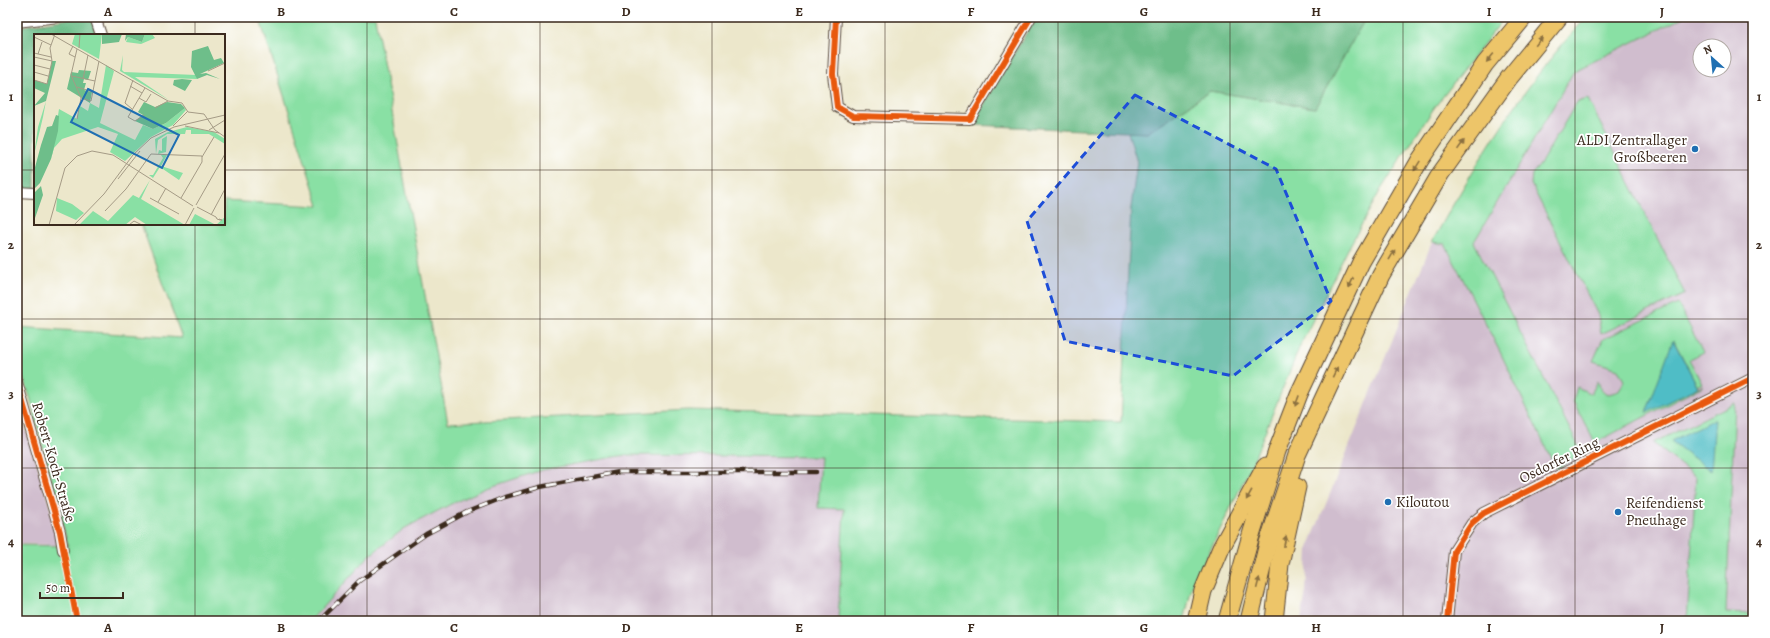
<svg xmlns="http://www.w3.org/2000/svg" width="1770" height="638" font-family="Alegreya,serif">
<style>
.industrial{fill:#d0bdce;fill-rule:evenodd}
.green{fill:#89e0a4;stroke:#628561}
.forest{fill:#6ebe8a;stroke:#547454}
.water{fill:#4fbdc6;stroke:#457472}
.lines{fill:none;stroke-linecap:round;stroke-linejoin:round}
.minor-casing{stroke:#564638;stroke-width:12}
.trunk-casing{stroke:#564638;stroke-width:19}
.minor{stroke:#fff;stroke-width:10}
.trunk{stroke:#edc569;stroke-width:17}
.rail-casing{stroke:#3b2a1e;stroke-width:4.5}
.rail{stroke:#fff;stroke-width:3;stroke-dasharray:9;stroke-linecap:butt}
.cycleway-casing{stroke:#fff;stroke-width:8}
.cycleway{stroke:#e8590c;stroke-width:6}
.oneway{fill:#8b7040}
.marked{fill:#1d4ed8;fill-opacity:0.2;stroke:#1d4ed8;stroke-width:3;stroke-dasharray:8 5;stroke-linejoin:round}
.grid{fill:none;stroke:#3b2a1e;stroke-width:1;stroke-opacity:0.55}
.poi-dot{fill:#1f6fb2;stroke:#fff;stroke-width:1.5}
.labels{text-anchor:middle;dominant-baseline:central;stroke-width:3.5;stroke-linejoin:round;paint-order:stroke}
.poi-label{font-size:15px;fill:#3b2a1e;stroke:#fff;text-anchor:start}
.street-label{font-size:15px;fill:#3b2a1e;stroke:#fff}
.inset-road{fill:none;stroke:#a59b86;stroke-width:1}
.view{fill:#1f6fb2;fill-opacity:0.15;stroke:#1f6fb2;stroke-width:2}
.inset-edge{fill:none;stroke:#3b2a1e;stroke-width:2}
.neatline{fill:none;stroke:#3b2a1e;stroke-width:1.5}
.grid-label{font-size:13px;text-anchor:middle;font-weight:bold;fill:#3b2a1e}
</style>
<rect width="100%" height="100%" fill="#fff"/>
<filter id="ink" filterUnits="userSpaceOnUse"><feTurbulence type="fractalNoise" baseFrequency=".025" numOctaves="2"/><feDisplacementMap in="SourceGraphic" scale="8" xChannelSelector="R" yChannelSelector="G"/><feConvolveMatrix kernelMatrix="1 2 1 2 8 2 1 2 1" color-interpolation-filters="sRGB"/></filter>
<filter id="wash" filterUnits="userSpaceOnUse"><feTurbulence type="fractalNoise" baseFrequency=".012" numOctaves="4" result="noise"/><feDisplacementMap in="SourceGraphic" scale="16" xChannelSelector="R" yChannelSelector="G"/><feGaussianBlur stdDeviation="0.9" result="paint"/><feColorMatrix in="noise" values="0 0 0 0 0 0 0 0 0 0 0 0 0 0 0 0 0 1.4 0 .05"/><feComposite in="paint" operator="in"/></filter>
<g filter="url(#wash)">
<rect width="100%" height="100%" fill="#ece7cb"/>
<g class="industrial">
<path d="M1684,17H1753V621H1301L1306,591L1308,548L1432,242H1474L1574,71ZM1700,46H1724V70H1700Z"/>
<path d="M17,404L35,456L57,532V545L17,544Z"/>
<path d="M626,455L821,456L818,508H844L838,621H310L369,556L405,528L453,503L486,488L542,470Z"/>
</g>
<g class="green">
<path d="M259,17H375L448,423L689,410L1121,422L1131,208L1137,162L1128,132L1147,133L1210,91L1315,108L1366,17H1505L1434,108L1380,191L1347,251L1300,346L1252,464L1192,587L1184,621H838L844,509L818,508L821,457L626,455L542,470L487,488L453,503L405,528L369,556L310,621H17V545L68,546L30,397L17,361V327L182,338L141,224H224V201L319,206Z"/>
<path d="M1587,17H1684L1574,71L1474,242L1582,453L1556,469L1501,354L1445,244L1432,242C1476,163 1524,83 1587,17Z"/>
<path d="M1588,99L1685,294L1601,334L1598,315L1531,184L1532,174L1539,166L1577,102Z"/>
<path d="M1678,304L1703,352L1689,359L1702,384L1697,385L1674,341L1647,412L1698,387L1703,386L1595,443L1573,401L1577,387L1591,394L1598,381L1601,391L1609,394L1619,391L1624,381L1618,369L1593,361L1603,339Z"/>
<path d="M1735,403L1726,613L1753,614V621H1687L1696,477L1653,443Z"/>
</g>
<g class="forest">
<path d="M80,17H92L97,35H35V193L17,192V27Z"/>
<path d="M1036,17H1366L1315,108L1210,91L1147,133L971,125Z"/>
</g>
<g class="water">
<path d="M1673,340L1698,387L1646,413Z"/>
<path d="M1715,419L1711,471L1671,441Z"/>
</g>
</g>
<g filter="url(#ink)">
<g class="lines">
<defs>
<g id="minor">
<path d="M95,17L101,35"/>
<path d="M836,17L833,74L837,107L853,116L970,119L1031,17"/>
<path d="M17,22L58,17"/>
<path d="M17,192L35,193"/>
<path d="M17,382L60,532L63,550"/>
<path d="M1447,621L1454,551L1472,523L1484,513L1753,378"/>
</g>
<g id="trunk">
<path d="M1196,621L1203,591L1221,548L1265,467"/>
<path d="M1227,621L1251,535L1277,451L1299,394L1361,262L1420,160L1485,64L1524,17"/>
<path d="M1249,621L1268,543L1297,455L1381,275L1441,173L1509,78L1559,17"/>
<path d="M1274,621L1280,564L1297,487"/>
</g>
</defs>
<use href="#minor" class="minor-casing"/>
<use href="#trunk" class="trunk-casing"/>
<use href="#minor" class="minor"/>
<use href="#trunk" class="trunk"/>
<defs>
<path id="rail" d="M319,621L359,581L426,534L467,512L505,497L540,487L619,472H816"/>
</defs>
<use href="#rail" class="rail-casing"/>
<use href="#rail" class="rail"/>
<defs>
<g id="cycleway">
<path d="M836,17L833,74L837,107L853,116L970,119L1031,17"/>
<path d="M17,382L60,532L77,621"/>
<path d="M1447,621L1454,551L1472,523L1484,513L1753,378"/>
</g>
</defs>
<use href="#cycleway" class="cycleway-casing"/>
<use href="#cycleway" class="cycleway"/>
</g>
<defs><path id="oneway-solid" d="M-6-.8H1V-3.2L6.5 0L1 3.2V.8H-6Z"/></defs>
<g class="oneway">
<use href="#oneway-solid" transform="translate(1539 41) rotate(-51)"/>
<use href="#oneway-solid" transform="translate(1490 58) rotate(130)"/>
<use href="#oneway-solid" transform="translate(1461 145) rotate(-55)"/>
<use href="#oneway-solid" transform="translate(1417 166) rotate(122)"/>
<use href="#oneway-solid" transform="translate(1392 255) rotate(-60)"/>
<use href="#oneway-solid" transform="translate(1351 283) rotate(115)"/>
<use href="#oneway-solid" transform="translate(1335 372) rotate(-64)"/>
<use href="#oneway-solid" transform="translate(1297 401) rotate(111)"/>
<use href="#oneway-solid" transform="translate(1249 495) rotate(119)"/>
<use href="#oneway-solid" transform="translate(1285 541) rotate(-78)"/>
<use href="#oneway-solid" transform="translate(1258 583) rotate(-76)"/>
</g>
</g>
<path class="marked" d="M1135,95L1276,169L1331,301L1233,376L1065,341L1027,221Z"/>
<path class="grid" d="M195,17V35M367,17V621M540,17V621M712,17V621M885,17V621M1058,17V621M1230,17V621M1403,17V621M1575,17V621M17,170H35M224,170H1753M195,224V621M17,319H1753M17,468H1753"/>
<g class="poi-dot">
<circle cx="1695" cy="149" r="4"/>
<circle cx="1388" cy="502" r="4"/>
<circle cx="1618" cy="512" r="4"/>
</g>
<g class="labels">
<g class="poi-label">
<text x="1687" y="140" text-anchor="end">ALDI Zentrallager<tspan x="1687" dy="17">Großbeeren</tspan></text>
<text x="1396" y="502">Kiloutou</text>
<text x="1626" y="503">Reifendienst<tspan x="1626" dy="17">Pneuhage</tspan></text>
</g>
<g class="street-label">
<text transform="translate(1559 460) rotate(-26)">Osdorfer Ring</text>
<text transform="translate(54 462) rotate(74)">Robert-Koch-Straße</text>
</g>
</g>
<g transform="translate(34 34)">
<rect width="191" height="191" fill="#ece7cb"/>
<path d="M41,0H68L65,25L38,10ZM111,0H118L121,4L107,10L92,8L94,3L108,8ZM89,21L88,36L90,38L162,41L163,45L101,43L135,66L86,37ZM72,31L80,37L66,89L101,106L109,91L119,95L132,89L151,74L152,76L139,91L117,103L91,127L76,118L84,100L64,93L28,105L20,114L17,125L25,75L43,85L46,72L54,77L56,69L65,74ZM12,67L9,83L0,121L4,93ZM153,93L180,98L191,105V110L175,100H157V96H152L151,100H133L124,106L122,120L121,105L134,98ZM133,102L132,118L124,120L125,116L128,117V105ZM127,121H133L127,132L149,139L145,146L126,133L119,144L115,141H119L129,124ZM116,146L107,165L151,191H113L101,183L91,191H45L59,177L74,187L99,161L105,164ZM23,164L38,170L50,179L42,186L22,177ZM161,180L182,191L191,183V189L189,191H155Z" fill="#89e0a4"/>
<path d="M62,0H88L85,8L68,10V0ZM92,0H111L108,8L94,3L91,7ZM174,12L180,26L187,24L190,29L166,40L172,39L186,45L173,41L163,45L157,33L158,17ZM18,27H22L12,67L0,72L11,59L0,54V46L13,50ZM45,36L57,37L54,46L50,45L49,49H52L50,56L58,58L56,69L33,55L37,38L44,39ZM140,46L148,45L158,46L151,57L139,51ZM110,68L121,73L133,68L147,70L151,74L132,89L119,95L101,87L109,81L104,78ZM22,81L25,82L24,97L17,125L6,149L0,155V137L7,111L13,93L18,92ZM7,152L9,161L0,187V159Z" fill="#6ebe8a"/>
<path class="inset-road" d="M17,0L134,67L148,69L154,78L170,80L181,96L191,103M0,3L17,11M39,12L35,20L41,23M45,14L46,0M0,19L17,23M4,20L8,8M0,23L18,27M0,31L16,35M174,37L191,29M0,38L14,42M38,42L61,47M49,45L54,21M0,46L13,50L18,27L16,14L21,0M96,52L108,59M43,53L59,58M47,64L57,67L65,27M105,64L112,68L117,60M121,74L134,67M98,75L91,69L99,46M110,81L101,87L94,83L111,54M43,85L47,64L37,41L43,15M139,92L154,77M151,92L185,99M175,96L191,86M168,123L180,103M84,145L106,117M116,164L145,180M124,168L132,154M162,171L191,120M163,173L182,183L183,185L186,186H188L185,185M71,177L92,155L117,120L168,122V128L147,164M177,181L191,155M15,191L31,134L43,122L58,117L79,121L159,172M40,191L70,160L99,121L117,104L140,93L191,81M95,191L100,187L108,191M151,191L160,174"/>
<path class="view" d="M54,55L145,101L128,134L37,88Z"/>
<rect width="191" height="191" class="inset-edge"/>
</g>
<rect width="1770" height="638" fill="none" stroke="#fff" stroke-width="44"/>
<g transform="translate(1712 58) rotate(333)"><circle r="19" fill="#ffffff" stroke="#b1aaa5"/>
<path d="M0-3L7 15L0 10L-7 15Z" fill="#1f6fb2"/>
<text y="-6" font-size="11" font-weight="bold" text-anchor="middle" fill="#3b2a1e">N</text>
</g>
<path d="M40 592v6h83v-6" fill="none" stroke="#3b2a1e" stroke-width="2"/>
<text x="46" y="592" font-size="12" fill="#3b2a1e" stroke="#ffffff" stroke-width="3" paint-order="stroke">50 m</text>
<rect x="22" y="22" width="1726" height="594" class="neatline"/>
<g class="grid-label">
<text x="108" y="16">A</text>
<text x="281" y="16">B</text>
<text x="454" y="16">C</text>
<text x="626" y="16">D</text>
<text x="799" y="16">E</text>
<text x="971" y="16">F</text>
<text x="1144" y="16">G</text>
<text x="1316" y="16">H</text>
<text x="1489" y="16">I</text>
<text x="1662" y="16">J</text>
<text x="11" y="101">1</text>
<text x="1759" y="101">1</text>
<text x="11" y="249">2</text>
<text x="1759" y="249">2</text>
<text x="11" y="398">3</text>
<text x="1759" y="398">3</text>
<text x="11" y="546">4</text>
<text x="1759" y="546">4</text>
<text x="108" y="632">A</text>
<text x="281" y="632">B</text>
<text x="454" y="632">C</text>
<text x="626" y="632">D</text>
<text x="799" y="632">E</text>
<text x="971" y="632">F</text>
<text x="1144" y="632">G</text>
<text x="1316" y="632">H</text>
<text x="1489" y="632">I</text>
<text x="1662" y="632">J</text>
</g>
</svg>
